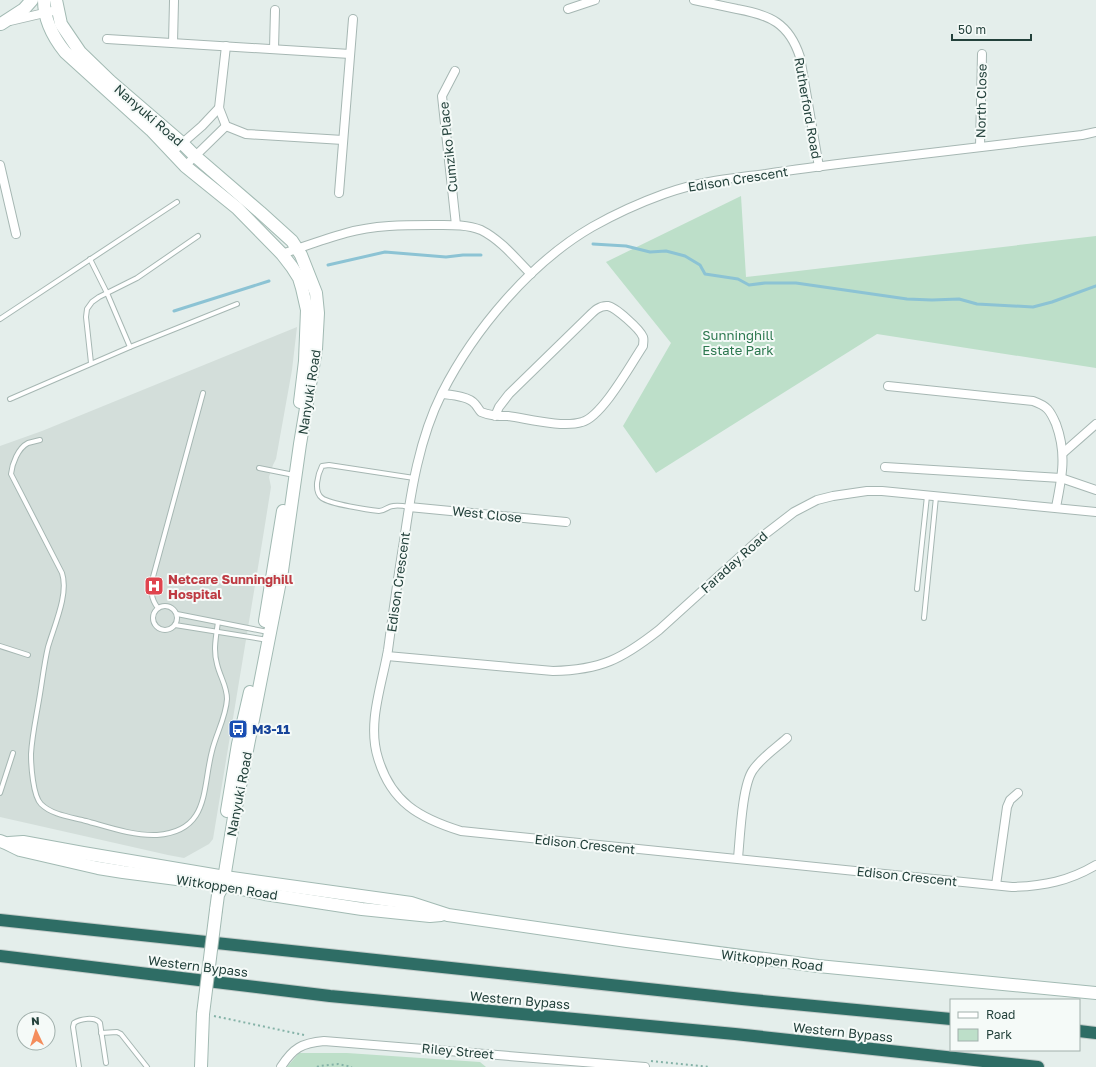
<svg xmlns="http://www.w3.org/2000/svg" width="1096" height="1067" font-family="'Golos Text',sans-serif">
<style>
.built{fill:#d3deda}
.green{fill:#bddfc9}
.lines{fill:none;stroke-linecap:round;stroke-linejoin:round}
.stream{stroke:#8cc3d4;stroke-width:3}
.service-casing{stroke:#a6b7b3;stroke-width:6}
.minor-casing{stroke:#a6b7b3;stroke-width:10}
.secondary-casing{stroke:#a2bab3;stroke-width:14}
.motorway-casing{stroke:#c1cac8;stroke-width:14}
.path{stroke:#84b2a7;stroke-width:2;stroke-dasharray:2 3;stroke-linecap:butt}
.service{stroke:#fff;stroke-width:4}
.minor{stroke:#fff;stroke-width:8}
.secondary{stroke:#fff;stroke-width:12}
.motorway{stroke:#2e6d65;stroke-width:12}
.secondary-bridge-casing{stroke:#a2bab3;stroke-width:14;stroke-linecap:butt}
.secondary-bridge{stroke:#fff;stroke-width:12}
.labels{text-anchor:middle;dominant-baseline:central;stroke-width:4;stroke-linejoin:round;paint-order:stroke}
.street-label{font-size:13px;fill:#23413b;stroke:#f5faf8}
.park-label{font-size:13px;fill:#2c784f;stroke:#f5faf8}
.health-label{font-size:13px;font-weight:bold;fill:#be3a42;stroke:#f5faf8;text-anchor:start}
.transit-label{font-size:13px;font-weight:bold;fill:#164399;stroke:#f5faf8;text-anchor:start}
</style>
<rect width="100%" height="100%" fill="#e4eeeb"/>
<path class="built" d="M297,327L292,370L276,459L273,465L269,477L271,487L263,537L213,839L209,844L184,858L168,855L0,817V446L42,431Z"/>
<g class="green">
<path d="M741,196L746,277L1096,236V368L877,334L656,473L623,426L671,343L606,262Z"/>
<path d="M299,1053H347L480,1062L486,1067H287Z"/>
</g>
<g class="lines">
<g class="stream">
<path d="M593,244L626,246L650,252L666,251L685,256L700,265L705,274L738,279L749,285L765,283H796L907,299L932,300L959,299L977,304L1033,307L1052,302L1096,286"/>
<path d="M328,265L385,252L446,257L463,255H481"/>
<path d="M174,311L269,281"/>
</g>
<defs>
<g id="service">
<path d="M90,259L107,293L130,347"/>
<path d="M0,319L177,202"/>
<path d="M91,363L86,317L87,309L92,302L99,297L137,278L198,236"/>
<path d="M10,399L130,347L237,304"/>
<path d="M40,440C36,441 32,442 28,443C18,448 12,464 11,474L62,573C69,594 54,626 48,647C44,664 42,683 39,700C36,718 32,736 31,754C31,766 33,796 41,804C52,815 71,817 86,821C108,827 133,836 157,835C210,831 202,789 212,751C216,734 226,717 227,699C227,686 220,677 217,664C213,650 216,637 218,622"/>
<path d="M259,468L294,475"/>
<path d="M409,507C404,506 398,505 393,506C388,506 385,511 379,511C369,510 330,504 322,498C313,491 318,474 322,466L329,465L414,478"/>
<path d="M917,589L927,496"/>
<circle cx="165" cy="618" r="12"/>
<path d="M158,608C150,598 151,589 153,577L203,393"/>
<path d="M177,614L268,632"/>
<path d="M924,618L936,497"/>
<path d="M175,625L268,640"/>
<path d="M0,646L28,655"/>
<path d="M0,793L13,753"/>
<path d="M101,1033L117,1032L121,1034L147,1067"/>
<path d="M79,1067L73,1027L74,1023C80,1019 95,1016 100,1023L106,1063"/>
</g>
<g id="minor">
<path d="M694,0C709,3 723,6 737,9C770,15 789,23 800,57L819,167"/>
<path d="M568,9L595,0"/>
<path d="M10,21L57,10"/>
<path d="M107,39L350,54"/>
<path d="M173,43L174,1"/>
<path d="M226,46L219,108L226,126L246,134L343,140"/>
<path d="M274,49L275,10"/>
<path d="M455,71L442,96L456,225"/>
<path d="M1096,132L1082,135C1009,144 936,153 863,161C830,165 798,169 766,174C731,178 697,182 664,194C639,203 615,214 592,227C530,263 474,330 442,393C419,439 411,491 404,541C398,577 393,613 388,650C382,685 367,723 378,758C391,802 419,818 461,831L1012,887C1044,886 1069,881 1096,865"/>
<path d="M980,147L982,54"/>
<path d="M171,153L202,126L219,108"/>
<path d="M0,165L16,234"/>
<path d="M185,166L226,126"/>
<path d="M339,193L353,19"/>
<path d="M282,254C303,247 324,239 346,233C374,225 404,225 433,225C449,225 466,224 481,230C501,240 516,259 531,274"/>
<path d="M888,386L1033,401C1047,406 1050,410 1056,424C1067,454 1062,477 1056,507"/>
<path d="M442,394C451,395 469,396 475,404C477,406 479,410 481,412C490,416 499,416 508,416C529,419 562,428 582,422C602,417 631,364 643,346C643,343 644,340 643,337C640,329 615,307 608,306C600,305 594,311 589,316L509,394L499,407L495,416"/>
<path d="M1063,453L1096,424"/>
<path d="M885,467L1061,478L1096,490"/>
<path d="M409,507L566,522"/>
<path d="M387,656L553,671C601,670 622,659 659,630L764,535L794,512L817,500L833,496L867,491H882L1096,512"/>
<path d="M738,858C740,838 742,785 753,770C762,757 776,748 787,738"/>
<path d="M996,885L1007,807L1010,800L1018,793"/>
<path d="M281,1067C293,1048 302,1043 324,1041L645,1067"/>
</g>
<g id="secondary">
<path d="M44,0C44,19 53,37 65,52L151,130L185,166L237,208L282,254L292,267L299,278L302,288L307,310L305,361L300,402"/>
<path d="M56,0L61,24L80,52L110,81L182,143L195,156L260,212L292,241L301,255L316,293L318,313L316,349L300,444L282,571L234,817L223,885L218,895L216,910"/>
<path d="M1,24L24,9L32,0"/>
<path d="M265,621L283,511"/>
<path d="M227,811L238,744L250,692"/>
<path d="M0,841C7,843 13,847 20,850L98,868L123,872L223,885L265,894L362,909L430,916L441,915"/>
<path d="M9,843L23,842L83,853L225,877L411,903L448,915L627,941L818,966L1096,993"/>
<path d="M201,1067L203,1014"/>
</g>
<g id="motorway">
<path d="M0,920L742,999L951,1019"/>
<path d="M0,956L330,996L735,1034L1038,1067"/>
<path d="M1079,1031L1096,1033"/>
</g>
</defs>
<use href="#service" class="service-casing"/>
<use href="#minor" class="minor-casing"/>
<use href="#secondary" class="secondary-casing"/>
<use href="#motorway" class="motorway-casing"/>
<g class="path">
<path d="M214,1016L304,1035"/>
<path d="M651,1061L710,1067"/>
<path d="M317,1067L319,1066L338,1064L352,1067"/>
</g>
<use href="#service" class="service"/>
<use href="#minor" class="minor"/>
<use href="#secondary" class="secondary"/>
<use href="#motorway" class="motorway"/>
<defs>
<path id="secondary-bridge" d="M203,1014L216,910"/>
</defs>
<use href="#secondary-bridge" class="secondary-bridge-casing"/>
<use href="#secondary-bridge" class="secondary-bridge"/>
</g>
<defs>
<symbol id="hospital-square" viewBox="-11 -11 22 22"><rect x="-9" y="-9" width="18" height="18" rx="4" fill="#e0444e" stroke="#f5faf8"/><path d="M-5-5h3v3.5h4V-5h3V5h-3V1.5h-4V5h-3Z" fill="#fff"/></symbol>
<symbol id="bus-square" viewBox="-11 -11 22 22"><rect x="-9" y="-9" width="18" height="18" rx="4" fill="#1a4fb4" stroke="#f5faf8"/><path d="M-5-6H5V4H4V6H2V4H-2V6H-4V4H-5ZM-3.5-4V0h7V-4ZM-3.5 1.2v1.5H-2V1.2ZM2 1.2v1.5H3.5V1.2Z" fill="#fff"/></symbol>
</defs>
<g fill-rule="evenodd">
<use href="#hospital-square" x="143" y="575" width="22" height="22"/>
<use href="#bus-square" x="227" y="718" width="22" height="22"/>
</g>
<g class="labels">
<g class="street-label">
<text transform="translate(981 101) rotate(-89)">North Close</text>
<text transform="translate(808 108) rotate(80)">Rutherford Road</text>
<text transform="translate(149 115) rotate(41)">Nanyuki Road</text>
<text transform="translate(448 147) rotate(-96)">Cumziko Place</text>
<text transform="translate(738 179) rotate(-9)">Edison Crescent</text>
<text transform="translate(309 392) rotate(-81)">Nanyuki Road</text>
<text transform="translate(487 514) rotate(6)">West Close</text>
<text transform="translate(734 562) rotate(-42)">Faraday Road</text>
<text transform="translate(398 582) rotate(-82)">Edison Crescent</text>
<text transform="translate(239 794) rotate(-79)">Nanyuki Road</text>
<text transform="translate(585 844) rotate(6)">Edison Crescent</text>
<text transform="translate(907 876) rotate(6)">Edison Crescent</text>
<text transform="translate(227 887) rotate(9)">Witkoppen Road</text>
<text transform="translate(772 960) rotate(7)">Witkoppen Road</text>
<text transform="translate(198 966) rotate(7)">Western Bypass</text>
<text transform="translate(520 1000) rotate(5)">Western Bypass</text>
<text transform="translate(843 1032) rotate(6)">Western Bypass</text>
<text transform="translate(458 1051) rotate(5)">Riley Street</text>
</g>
<g class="park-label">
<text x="738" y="335">Sunninghill<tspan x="738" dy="15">Estate Park</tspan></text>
</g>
<g class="health-label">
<text x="168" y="579">Netcare Sunninghill<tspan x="168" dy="15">Hospital</tspan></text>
</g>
<g class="transit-label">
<text x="252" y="729">M3-11</text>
</g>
</g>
<rect x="950" y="999" width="130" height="52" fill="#f5faf8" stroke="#a1b0ac"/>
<rect x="958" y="1012" width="20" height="6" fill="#ffffff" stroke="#a1b0ac"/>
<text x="986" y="1019" font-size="12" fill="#23413b">Road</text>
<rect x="958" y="1029" width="20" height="12" fill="#bddfc9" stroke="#a1b0ac"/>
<text x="986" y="1039" font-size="12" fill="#23413b">Park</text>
<g transform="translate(36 1031) rotate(356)"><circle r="19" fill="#f5faf8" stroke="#a1b0ac"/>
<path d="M0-3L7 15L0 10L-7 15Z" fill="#f48d5c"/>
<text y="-6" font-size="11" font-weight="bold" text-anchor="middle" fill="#23413b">N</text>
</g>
<path d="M952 34v6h79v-6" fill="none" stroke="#23413b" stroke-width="2"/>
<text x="958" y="34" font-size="12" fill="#23413b" stroke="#f5faf8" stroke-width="3" paint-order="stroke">50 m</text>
</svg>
